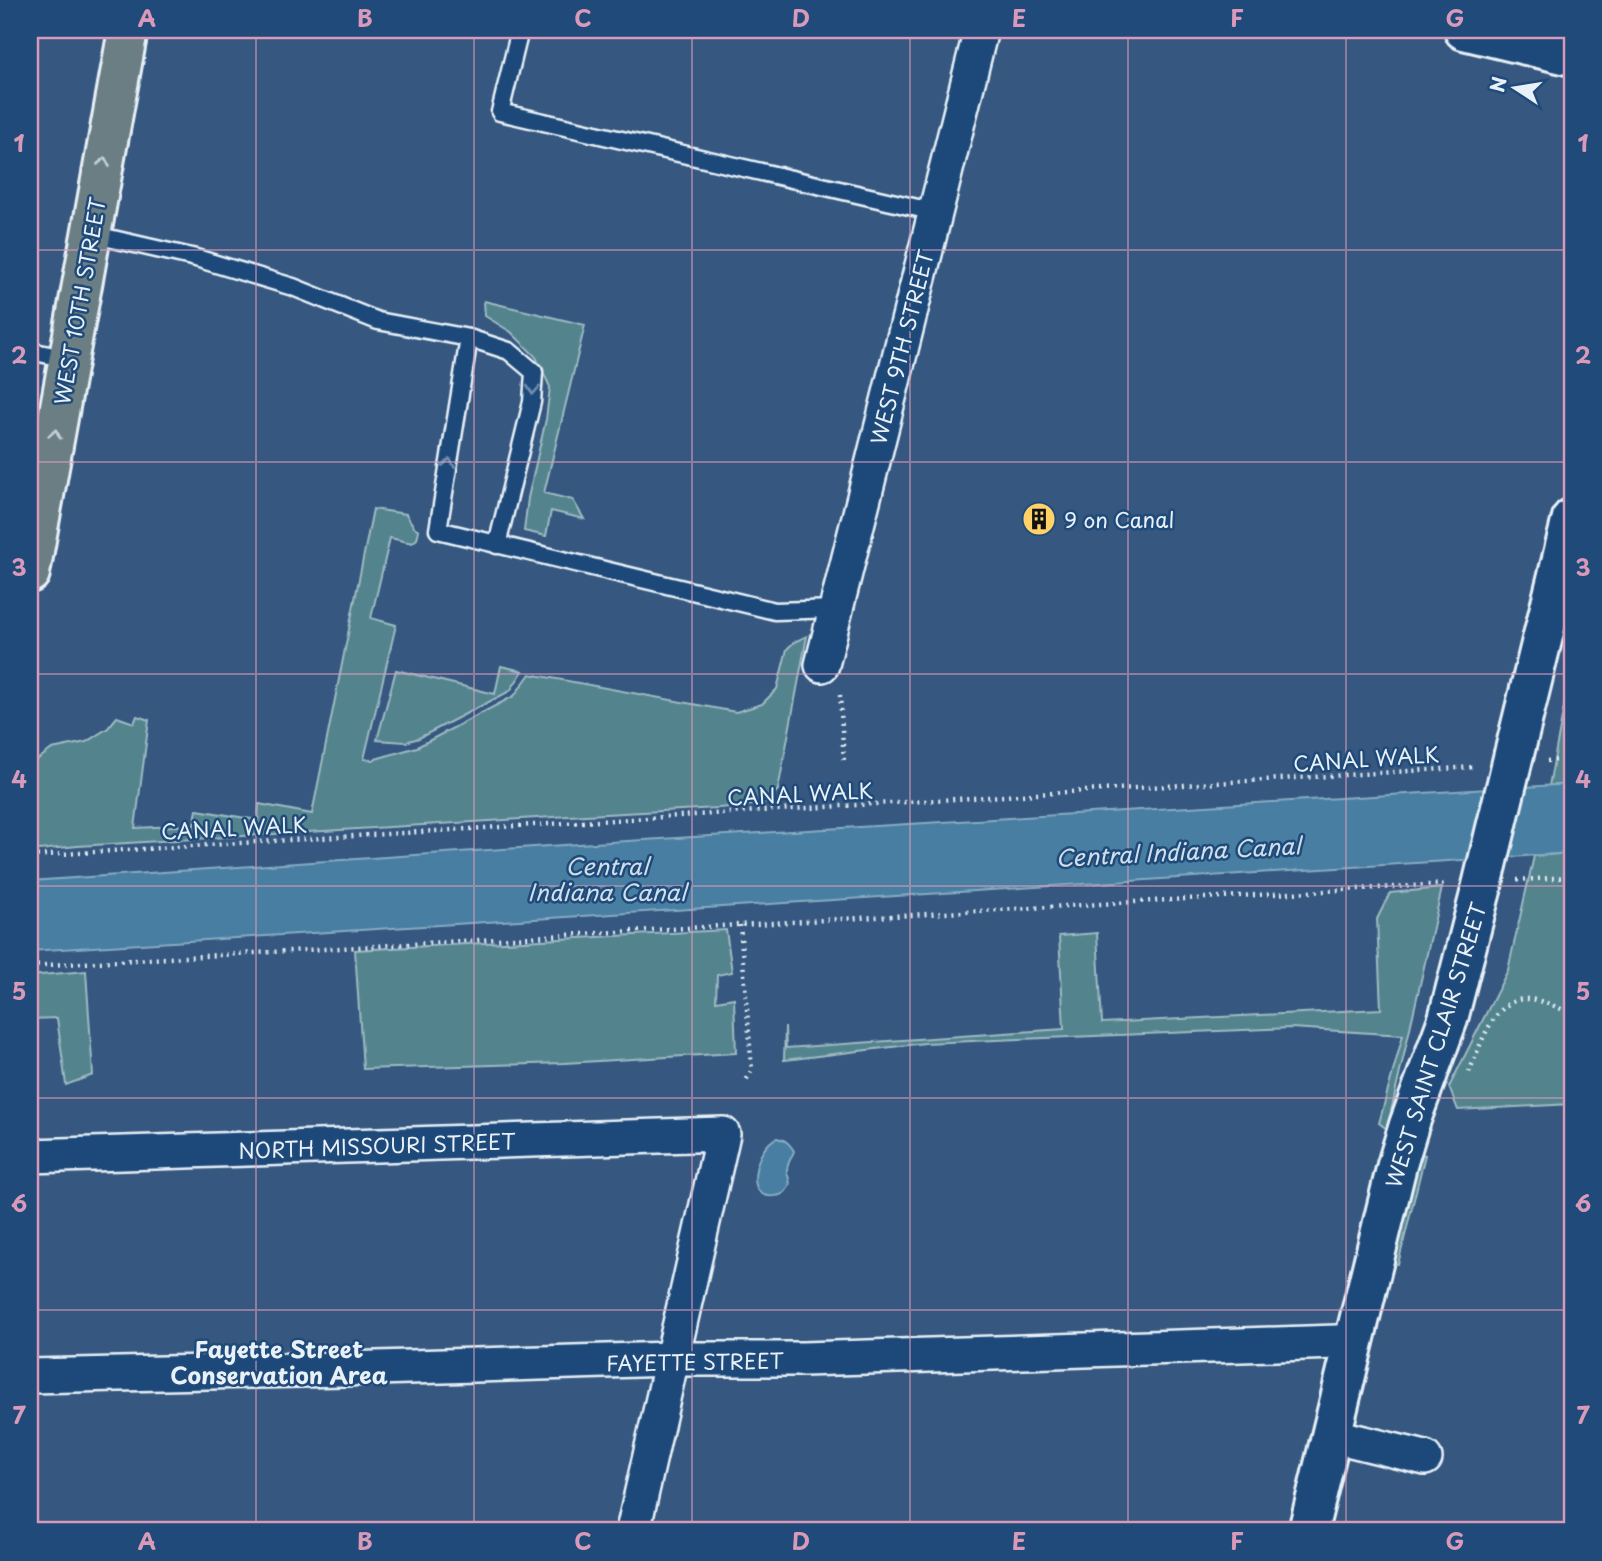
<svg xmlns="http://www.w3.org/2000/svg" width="1602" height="1561" font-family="'Playpen Sans',sans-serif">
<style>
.green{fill:#53848e;stroke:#9ebac3;stroke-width:2}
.water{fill:#467ea1;stroke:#87acc4;stroke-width:2}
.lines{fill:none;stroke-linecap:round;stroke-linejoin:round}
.lane-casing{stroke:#e8f1f8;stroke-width:21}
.street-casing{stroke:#e8f1f8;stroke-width:38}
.secondary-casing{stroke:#e8f1f8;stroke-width:44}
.primary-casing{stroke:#e8f1f8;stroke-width:44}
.path{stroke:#e8f1f8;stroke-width:4.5;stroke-dasharray:2 5;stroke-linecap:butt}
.lane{stroke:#1f4a7a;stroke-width:16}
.street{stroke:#1f4a7a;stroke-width:33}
.secondary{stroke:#1f4a7a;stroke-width:38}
.primary{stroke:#6b7e84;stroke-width:38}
.secondary-bridge-casing{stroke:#e8f1f8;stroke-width:44;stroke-linecap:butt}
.secondary-bridge{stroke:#1f4a7a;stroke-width:38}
.oneway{stroke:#c2ced5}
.oneway2{stroke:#6f8dac}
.grid{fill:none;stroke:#d99ab9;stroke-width:2;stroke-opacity:0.55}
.labels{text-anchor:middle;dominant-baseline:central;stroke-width:5;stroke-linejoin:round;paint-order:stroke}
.street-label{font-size:21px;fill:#e8f1f8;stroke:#1f4a7a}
.poi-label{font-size:21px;fill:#e8f1f8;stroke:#1f4a7a;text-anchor:start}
.water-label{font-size:23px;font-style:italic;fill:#d0e0eb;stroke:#1f4a7a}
.neighbourhood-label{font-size:23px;font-weight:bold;fill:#e8f1f8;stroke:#1f4a7a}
.neatline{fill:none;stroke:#d99ab9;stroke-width:2.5}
.grid-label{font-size:23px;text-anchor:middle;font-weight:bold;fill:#d99ab9}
</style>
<rect width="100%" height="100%" fill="#36577f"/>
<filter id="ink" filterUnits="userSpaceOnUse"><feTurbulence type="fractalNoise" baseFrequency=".0143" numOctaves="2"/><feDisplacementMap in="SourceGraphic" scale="14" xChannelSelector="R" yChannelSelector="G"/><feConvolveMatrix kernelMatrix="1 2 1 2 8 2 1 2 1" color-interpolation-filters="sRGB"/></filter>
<g filter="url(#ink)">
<g class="green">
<path d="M484,301L585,325L544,493L573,500L584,519L551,511L546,536L524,531L528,498L546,419L550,387L536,357L511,332L485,316Z"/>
<path d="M373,509L406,514L414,527L419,530L417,539L412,543L390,538L371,618L396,625L364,759L372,760L417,747L514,696L530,674L736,712L762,704L777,689L787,649L794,642L807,636L778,790L764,804L719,808L586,815L78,846L30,851V765L52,749L86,742L108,728L117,717L134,723L137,716L149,720L135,828L194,825L197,810L258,820L259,804L312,814Z"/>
<path d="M1572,665V784L1549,786Z"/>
<path d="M501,666L523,671L510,691L419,738L406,742L377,740L396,670L495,694Z"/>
<path d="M1572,853V1104L1458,1110L1449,1087L1508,970L1534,856Z"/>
<path d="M1442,888L1387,1129L1379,1123L1403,1035L1291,1028L925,1043L784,1060L785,1027L786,1048L1064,1029L1059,936L1097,933L1102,1023L1381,1009L1377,919L1390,893Z"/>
<path d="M726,930L732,972L717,975L716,1001L734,998L736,1053L564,1063L363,1069L355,950Z"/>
<path d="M86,971L93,1075L66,1085L57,1018L30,1019V976Z"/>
<path d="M1415,1152L1425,1155L1398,1264L1388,1262Z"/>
</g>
<g class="water">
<path d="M1572,784V853L30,951V881L594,843Z"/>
<path d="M777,1138C786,1140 789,1143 794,1151C792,1158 786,1164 787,1172C788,1178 792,1182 788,1188C786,1193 780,1196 774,1196C742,1200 756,1146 777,1138Z"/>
</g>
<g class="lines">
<defs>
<g id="lane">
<path d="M520,30L500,112L935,212"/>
<path d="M91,234L196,258L293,287L378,321L469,338L509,351L534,372L532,402L497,545"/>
<path d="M469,338L438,530L775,611L836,609"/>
<path d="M30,351L68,359"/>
</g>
<g id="street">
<path d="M822,665L981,30"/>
<path d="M30,1156L723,1134L633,1531"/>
<path d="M30,1376L343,1369L671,1359H803L1337,1342H1353L1352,1349"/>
<path d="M1331,1435L1425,1458"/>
</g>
<g id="secondary">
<path d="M1464,30L1572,56"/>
<path d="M1514,754L1572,518"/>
<path d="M1308,1531L1397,1165L1409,1125L1448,1019L1481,890"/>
</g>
<path id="primary" d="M30,573L128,30"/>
</defs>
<use href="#lane" class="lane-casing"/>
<use href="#street" class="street-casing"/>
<use href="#secondary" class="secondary-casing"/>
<use href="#primary" class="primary-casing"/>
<g class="path">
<path d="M840,695L844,762"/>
<path d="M1547,761L1572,759"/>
<path d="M30,856L1475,767"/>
<path d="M1517,880L1572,877"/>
<path d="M740,925L752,1070L745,1082"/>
<path d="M30,966L1446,884"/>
<path d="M1469,1072C1480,1047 1493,999 1526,999C1541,999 1559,1008 1572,1014"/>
</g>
<use href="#lane" class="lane"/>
<use href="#street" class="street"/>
<use href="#secondary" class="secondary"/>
<use href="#primary" class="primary"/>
<defs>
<path id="secondary-bridge" d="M1481,890L1514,754"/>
</defs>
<use href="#secondary-bridge" class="secondary-bridge-casing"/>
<use href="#secondary-bridge" class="secondary-bridge"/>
</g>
<defs><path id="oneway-chevron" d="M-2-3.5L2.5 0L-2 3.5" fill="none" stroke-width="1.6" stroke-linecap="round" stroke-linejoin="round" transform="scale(1.75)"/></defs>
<g class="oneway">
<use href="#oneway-chevron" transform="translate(104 162) rotate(-80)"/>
<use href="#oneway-chevron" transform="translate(55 434) rotate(-80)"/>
</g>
<g class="oneway2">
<use href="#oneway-chevron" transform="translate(533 390) rotate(94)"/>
<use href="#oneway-chevron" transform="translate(449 463) rotate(-81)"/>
</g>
</g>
<path class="grid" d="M256,30V1531M474,30V1531M692,30V1531M910,30V1531M1128,30V1531M1346,30V1531M30,250H1572M30,462H1572M30,674H1572M30,886H1572M30,1098H1572M30,1310H1572"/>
<defs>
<symbol id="building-disc" viewBox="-11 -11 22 22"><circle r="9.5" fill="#ffd166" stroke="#1f4a7a"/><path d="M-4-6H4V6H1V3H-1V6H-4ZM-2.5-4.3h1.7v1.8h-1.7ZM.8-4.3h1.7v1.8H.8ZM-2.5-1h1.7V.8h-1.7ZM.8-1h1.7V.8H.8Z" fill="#111"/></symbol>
</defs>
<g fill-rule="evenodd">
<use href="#building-disc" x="1020" y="500" width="38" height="38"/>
</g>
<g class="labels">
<g class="street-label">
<text transform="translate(79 301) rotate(-80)">WEST 10TH STREET</text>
<text transform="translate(901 347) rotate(-76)">WEST 9TH STREET</text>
<text transform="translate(1366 758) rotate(-4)">CANAL WALK</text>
<text transform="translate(800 793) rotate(-3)">CANAL WALK</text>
<text transform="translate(234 827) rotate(-3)">CANAL WALK</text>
<text transform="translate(1435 1045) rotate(-73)">WEST SAINT CLAIR STREET</text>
<text transform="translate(377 1145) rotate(-2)">NORTH MISSOURI STREET</text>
<text transform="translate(695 1361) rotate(-1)">FAYETTE STREET</text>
</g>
<g class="poi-label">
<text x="1064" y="519">9 on Canal</text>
</g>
<g class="water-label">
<text transform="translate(1178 851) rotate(-3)">Central Indiana Canal</text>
<text x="607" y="865">Central<tspan x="607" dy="26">Indiana Canal</tspan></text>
</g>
<g class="neighbourhood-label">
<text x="279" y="1348">Fayette Street<tspan x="279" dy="26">Conservation Area</tspan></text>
</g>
</g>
<rect width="1602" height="1561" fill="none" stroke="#1f4a7a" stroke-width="77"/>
<g transform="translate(1515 88) rotate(282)" stroke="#1f4a7a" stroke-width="5" paint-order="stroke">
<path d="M0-5L12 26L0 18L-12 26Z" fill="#e8f1f8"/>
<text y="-10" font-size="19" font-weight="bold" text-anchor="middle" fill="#e8f1f8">N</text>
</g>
<rect x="38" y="38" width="1526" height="1484" class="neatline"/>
<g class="grid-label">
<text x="147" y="27">A</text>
<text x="365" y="27">B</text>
<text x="583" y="27">C</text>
<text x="801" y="27">D</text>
<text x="1019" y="27">E</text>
<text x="1237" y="27">F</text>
<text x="1455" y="27">G</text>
<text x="19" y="152">1</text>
<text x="1583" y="152">1</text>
<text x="19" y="364">2</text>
<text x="1583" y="364">2</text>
<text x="19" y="576">3</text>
<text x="1583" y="576">3</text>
<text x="19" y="788">4</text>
<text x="1583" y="788">4</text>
<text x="19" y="1000">5</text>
<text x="1583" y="1000">5</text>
<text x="19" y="1212">6</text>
<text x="1583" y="1212">6</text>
<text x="19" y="1424">7</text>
<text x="1583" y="1424">7</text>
<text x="147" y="1550">A</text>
<text x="365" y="1550">B</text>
<text x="583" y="1550">C</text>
<text x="801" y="1550">D</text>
<text x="1019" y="1550">E</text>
<text x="1237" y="1550">F</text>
<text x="1455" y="1550">G</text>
</g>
</svg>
